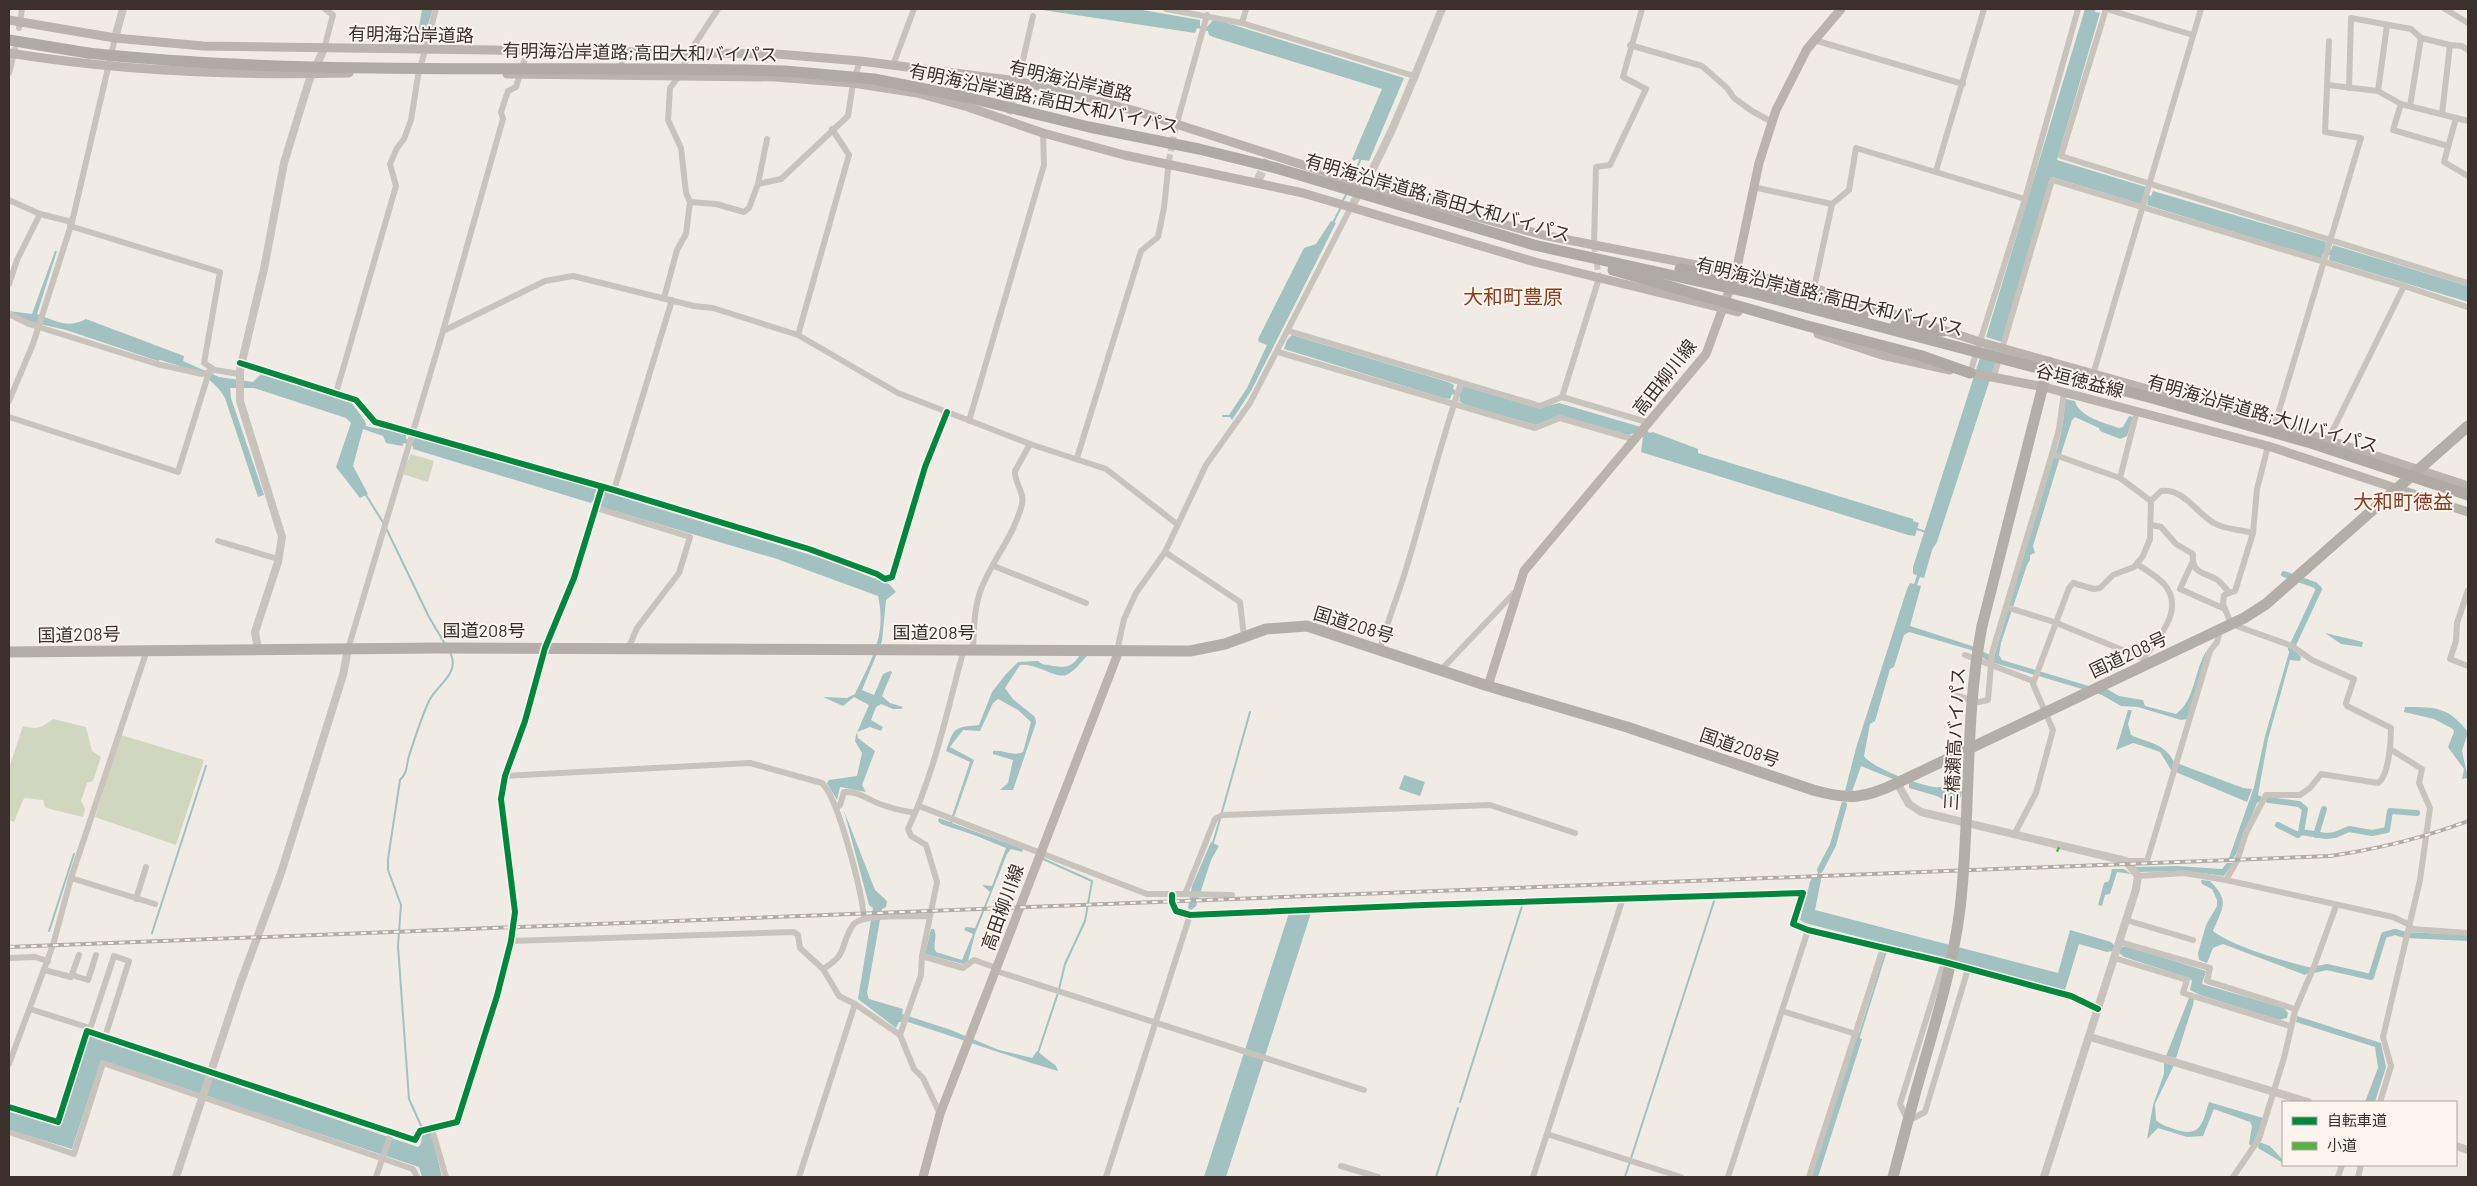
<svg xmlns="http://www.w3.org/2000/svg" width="2477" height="1186" font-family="Barlow,'Noto Sans JP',sans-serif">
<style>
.green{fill:#d1d6bf}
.water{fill:#a1c2c1}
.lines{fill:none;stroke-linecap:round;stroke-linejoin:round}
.stream{stroke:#a1c2c1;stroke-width:2}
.canal{stroke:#a1c2c1;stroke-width:6}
.minor-tunnel{stroke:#ccc6c0;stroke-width:6;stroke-dasharray:6 3;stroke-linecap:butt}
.secondary-tunnel{stroke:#ccc6c0;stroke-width:9;stroke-dasharray:9 4.5;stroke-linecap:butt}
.minor{stroke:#c9c3be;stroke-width:6}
.tertiary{stroke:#c9c3be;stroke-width:8}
.secondary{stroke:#bab3ae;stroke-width:9}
.trunk{stroke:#b4aea8;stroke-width:11}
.motorway{stroke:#afaaa4;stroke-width:11}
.rail-casing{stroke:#b1aca8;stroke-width:4}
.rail{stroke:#fbf5ee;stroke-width:2;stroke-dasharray:5.5;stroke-linecap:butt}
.trunk-bridge{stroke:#b4aea8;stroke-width:11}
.motorway-bridge{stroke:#afaaa4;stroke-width:11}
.quiet{stroke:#57b246;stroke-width:5;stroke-dasharray:10 5;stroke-linecap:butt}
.cycleway-casing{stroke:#fbf5ee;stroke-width:9}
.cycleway{stroke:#00873e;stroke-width:6}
.labels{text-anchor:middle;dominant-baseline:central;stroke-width:4;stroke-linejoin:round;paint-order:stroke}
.street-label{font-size:18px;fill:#3b302b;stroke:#fbf5ee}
.quarter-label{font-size:20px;fill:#8c3b22;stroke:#fbf5ee}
</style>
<rect width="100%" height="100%" fill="#f0ebe5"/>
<g class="green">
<path d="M411,454L434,461L428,482L402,474Z"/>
<path d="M53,719L86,727L92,751L101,757L93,781L87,783L81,801L85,809L83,817L50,809L45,807L43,800L25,798L23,800L14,822L9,820V768L23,726C38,730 41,728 53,719Z"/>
<path d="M121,735L204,760L176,845L95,817Z"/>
</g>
<g class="water">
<path d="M422,9H433L423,40H420L417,39Z"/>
<path d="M1036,9H1137L1200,20V26L1207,27L1214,19L1404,78L1369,161L1357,159L1354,161L1352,159L1382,89L1213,37L1209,35L1208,31L1197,28L1195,33Z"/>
<path d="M2085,9H2096L2095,12L2100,13L2057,160L2146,187L2145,194L2151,196L2153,191L2326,242L2325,249L2331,250L2333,245L2468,286V302L2329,260L2330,255L2323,253L2321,259L2147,205L2148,199L2143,198L2141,204L2052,177L2002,342L1986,337Z"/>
<path d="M1331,221L1336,223L1251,391L1232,420L1229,415L1247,388L1267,345L1259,342L1258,339L1304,248L1316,244Z"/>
<path d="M55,251H57L37,314C56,321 67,329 86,319L184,356L183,361L219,377L253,382L261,374L351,402L365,421L366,426C380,430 393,429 406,433V439L413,441L416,436L597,489L594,495L602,496L605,492L827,560L889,584L896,592L886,600L882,641L862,690L874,695L883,674L890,671L892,672L882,696L890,703L903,707L901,709H893L881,704L876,707L871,720L883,727L881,731L870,727L857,732L858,738L875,751L862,785L866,792L840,787L837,800L827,783L829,780L857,776L862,753L855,741L856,735L869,705L854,697L843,706L823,697L847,698L855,694C871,660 887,635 878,596L777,559L601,507V501L594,499L591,503L413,449V446L404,443L402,446L386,443L383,436L363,429L353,466L368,494L360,498L336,467L351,423L346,418L254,388H230L231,398L264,495L258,497L225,398C211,373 186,368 160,360L158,361L66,330L27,321L9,311L32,314Z"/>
<path d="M1292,335L1448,382L1454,385L1453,389L1461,392L1463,386L1538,408L1559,403L1641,427L1650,433L1653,432L1698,449V453L1913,519V521L1919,523L1915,536L1908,535L1641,452L1643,437L1637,432L1626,436L1560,417L1536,425L1465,405L1459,401L1460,397L1452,394L1450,399L1443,398L1284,349L1287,340Z"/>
<path d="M1983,348L1996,351L1998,355L1937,542L1932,550L1924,578L1920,577L1917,585L1921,586L1910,626L1972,646L1994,657L2050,467C2060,445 2064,423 2065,399L2075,401C2079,417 2105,423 2119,428L2123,427L2129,416L2133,417L2127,436L2120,439L2100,431L2099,428L2075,417L2072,420C2058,462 2046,504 2033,546L2035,553L2030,555V560L2027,565L2001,643L1999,655L2002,660L2102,690L2107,689L2119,696L2143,700L2145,706L2176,714C2195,701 2194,670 2207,650L2188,719L2181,720L2138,707L2121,706L2102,695L1988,661L1971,650L1909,632L1904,635L1894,667L1890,669L1875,721L1870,724L1864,756C1870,767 1921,786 1935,787C1941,788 1948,785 1954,785L1962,792L1961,797L1948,803L1937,796L1909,788V783L1893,779L1861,766L1852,792L1845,791L1856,748L1907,589L1910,583L1914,584L1917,575L1913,574V567Z"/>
<path d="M2325,633L2363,642L2362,647L2341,644Z"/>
<path d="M2290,649L2295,650L2301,657L2300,661L2290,660L2268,739L2258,795L2262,797L2261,801L2257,803L2236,854L2233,859L2229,858L2254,787L2265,736Z"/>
<path d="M1080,655L1087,656C1081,662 1074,672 1066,675C1056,679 1035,662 1020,665L1005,688L1013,699L1035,717L1036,723L1013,790H1000L1008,783L1013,760L993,754V751C1004,749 1012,757 1023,752L1031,722L1018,710L998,699L993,703L980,731L963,730L950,747L974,760L952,823L1023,849L1022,852L1011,849L1007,854L975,934L968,961L963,964L925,954L931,929H934C938,937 932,945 936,952L962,960L973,934L964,930L966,927L975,928L990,892L982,885L992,886L1006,848L974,835L941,824L938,821L939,818L950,822L970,762L946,751C955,726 953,728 979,725L992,692L1006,674L1018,662L1038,661C1043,666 1046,664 1053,666C1066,668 1072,667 1080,655Z"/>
<path d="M2405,707C2437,707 2448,707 2468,732L2462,751L2468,778L2462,779L2464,769L2448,747L2454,732L2453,729L2434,719L2404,712Z"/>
<path d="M2128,710H2132L2128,724L2131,735C2148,743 2165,743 2174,762L2243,788L2252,789L2247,802L2171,770L2160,752L2143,746L2133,743L2116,750Z"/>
<path d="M1404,775L1425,782L1420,796L1399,789Z"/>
<path d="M844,811L875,890L887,901L886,907L882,909L880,920L867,993L869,999L903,1009L902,1014L951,1030L999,1050L1032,1058L1037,1051L1056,1066L1058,1071C1007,1056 958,1038 908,1022H899L896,1028L858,999L873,908L869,905Z"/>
<path d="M1211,842L1219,846L1211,860L1196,906L1191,910L1188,908L1192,886Z"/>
<path d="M2227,863H2233L2224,876L2186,871L2137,872L2134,867L2177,866L2222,869Z"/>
<path d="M2112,869H2124L2131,874L2117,872L2110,894L2105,895L2102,906L2098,905L2104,883L2109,881Z"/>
<path d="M1814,874L1822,875L1815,910L2058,973L2070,930L2111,942C2115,947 2119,949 2126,946L2206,971L2202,984L2284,1008L2288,1013L2287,1018L2279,1020L2200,995L2190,990L2192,981L2189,978L2124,957C2119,952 2114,950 2107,952L2079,944L2065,990L1805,923L1800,920L1810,882Z"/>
<path d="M2201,880L2210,881C2231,902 2222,908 2213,931C2236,948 2282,960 2311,968L2305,975L2223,944L2213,948L2207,963L2199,960L2198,953L2206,925L2217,906V900L2212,889L2202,884Z"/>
<path d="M1289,913H1311L1226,1177H1204Z"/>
<path d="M2189,998L2194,999L2193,1005L2176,1058L2166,1056Z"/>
<path d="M2297,1016L2381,1043L2386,1067L2375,1102H2365L2378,1068L2375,1047L2296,1022Z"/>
<path d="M89,1036L418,1147L421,1144L422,1136L431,1132L442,1177H422L419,1167L101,1061L72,1149L9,1130V1110L59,1125Z"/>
<path d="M1856,1037L1862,1039L1818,1177H1811Z"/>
<path d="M2164,1063L2174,1065L2155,1104L2156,1120C2162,1126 2169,1127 2177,1130C2202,1138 2203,1120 2209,1102L2263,1118L2253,1147L2249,1144L2252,1126L2250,1122L2214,1109L2203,1136L2187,1137L2158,1128L2147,1139L2153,1105L2164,1074Z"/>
<path d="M2259,1142L2270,1146L2283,1160V1163L2258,1148Z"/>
</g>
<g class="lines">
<g class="stream">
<path d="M1353,177L1361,158"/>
<path d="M1342,202L1347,193"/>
<path d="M1333,223L1341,207"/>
<path d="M1223,416H1231"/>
<path d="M366,495L384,524"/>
<path d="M386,528L429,617L445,644"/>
<path d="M1917,529L1926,532"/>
<path d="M1222,812L1250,712"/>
<path d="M1213,843L1220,819"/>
<path d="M1043,859L1092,881L1085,921L1065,964L1059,989"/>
<path d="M1818,875L1820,870"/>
<path d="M49,931L74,854"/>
<path d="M152,933L206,766"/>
<path d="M1858,1040L1886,951"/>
<path d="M1038,1053L1058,993"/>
<path d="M1460,1102L1522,906"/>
<path d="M422,1128L409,1099L398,946L401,905L388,870V859L400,780C408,772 406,766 409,756C415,738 421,718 429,701C437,684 461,674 450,652"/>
<path d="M1436,1177L1458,1108"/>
<path d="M1625,1177L1715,898"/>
</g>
<g class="canal">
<path d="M2284,574L2315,585L2319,589L2291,649"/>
<path d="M2268,800L2299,804L2305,809L2301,832"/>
<path d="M2278,825L2298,835L2301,832L2326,836L2335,835L2349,829L2372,833L2387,830L2390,811L2417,813"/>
<path d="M2316,835L2324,809"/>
<path d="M1820,870L1833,845L1844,805"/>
<path d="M2308,971L2327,967L2371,977L2384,935L2395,932L2406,935L2468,938"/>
</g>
<g class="minor-tunnel">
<path d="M1009,114L1017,86"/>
<path d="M1169,160L1175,130"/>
<path d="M1594,246L1599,278"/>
</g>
<path class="secondary-tunnel" d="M1258,180L1269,157"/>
<g class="minor">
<path d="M1166,9L1242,23L1414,76"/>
<path d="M2106,9L2061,156L2468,283"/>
<path d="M2106,9L2193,35"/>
<path d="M2445,9L2468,23"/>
<path d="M1242,23L1246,9"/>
<path d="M19,28L22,9"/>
<path d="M1814,40L1963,84"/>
<path d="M1630,45L1702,66L1727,88L1734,98L1752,111L1772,122"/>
<path d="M324,49L333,15L325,9"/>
<path d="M621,52L622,71"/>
<path d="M893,65L914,9"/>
<path d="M9,73L15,49"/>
<path d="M2328,85L2378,91L2401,104L2468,121"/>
<path d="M1017,86L1033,16"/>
<path d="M2349,88L2351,18L2411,29L2421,38L2450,45L2462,46L2468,50"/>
<path d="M2378,91L2387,25"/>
<path d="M2401,104L2393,130L2448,146"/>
<path d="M2410,106L2421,38"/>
<path d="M2442,114L2450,45"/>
<path d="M2456,118L2444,162L2468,176"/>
<path d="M1175,130L1207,15"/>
<path d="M1936,171L1984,9"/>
<path d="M758,184L767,139"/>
<path d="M1753,187L1832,204"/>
<path d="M9,200L40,214L72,222"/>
<path d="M690,202L716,204L744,212L749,208L758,184L781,179L848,116L853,83L860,61"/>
<path d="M70,226L220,272L204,363L215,370L239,374"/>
<path d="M1594,246L1596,167L1610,165L1646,89L1623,77L1642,9"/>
<path d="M9,284L17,260L40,214"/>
<path d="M1814,288L1832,204L1849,190L1856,148L2025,199"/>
<path d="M664,298L677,250L686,234L690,202L686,193L681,148L668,120L670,88L679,76L689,53L718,9"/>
<path d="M9,314L29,324L157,364L202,374L212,371"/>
<path d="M443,331L545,281L573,276L694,306L713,308L798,335L898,393L1030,444L1106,469L1177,524"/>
<path d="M1289,331L1540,406L1562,397L1650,423"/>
<path d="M798,335L849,155L832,129"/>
<path d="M1278,352L1535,428L1560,418L1636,440"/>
<path d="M240,363L356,400L375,422L614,490L809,549L877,574L885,579L892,577L925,467L947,412"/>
<path d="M2095,368L2201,9"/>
<path d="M1970,373L2025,199L2078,9"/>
<path d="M1994,376L2052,180L2404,286"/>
<path d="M336,393L396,186L390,164L397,148L404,139L411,120L418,76L436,9"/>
<path d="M1562,397L1599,278"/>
<path d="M9,401L33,344L72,222L115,38"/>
<path d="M2137,411L2120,478L2151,501"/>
<path d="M9,417L178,472L209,372"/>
<path d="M969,421L1044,165L1043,133"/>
<path d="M2275,424L2361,138L2325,132L2329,41"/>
<path d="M2328,440L2404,286L2467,307"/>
<path d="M2052,454L2120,478"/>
<path d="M1077,458L1141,251L1158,237L1164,208L1169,160"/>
<path d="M614,490L672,300"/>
<path d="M596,508L690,537L679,573L637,628L628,649"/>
<path d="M2151,525L2161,527L2176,544L2193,554C2191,573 2203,572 2216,579C2221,582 2224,587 2228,591"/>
<path d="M218,541L278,559"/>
<path d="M1165,552L1240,602L1244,636"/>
<path d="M2192,563L2180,589L2225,609"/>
<path d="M2137,564C2146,570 2158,577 2165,585C2185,611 2158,638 2144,658"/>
<path d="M994,566L1086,603"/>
<path d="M2468,590L2457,623L2456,641L2450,659L2468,666"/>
<path d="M2006,607L2054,622L2152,662"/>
<path d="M348,649L443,331L503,119L501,112L508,91L516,87L527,52"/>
<path d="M973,649C974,630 974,610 980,592C991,561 1014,537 1022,504C1025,492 1014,483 1015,471L1030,444"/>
<path d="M1380,649C1387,622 1398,596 1406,569C1425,507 1440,444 1461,383"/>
<path d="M1117,651L1124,619L1136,593L1165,552L1206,465L1250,403L1351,207"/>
<path d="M1965,655L2033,681"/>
<path d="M1440,671L1517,590"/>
<path d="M1954,695L1979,702L1988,700L1992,653L2052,454L2059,429L2064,392"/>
<path d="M505,776L750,763L822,783C839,799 862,893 864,918"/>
<path d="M919,806L1147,894H1185L1215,819L1222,815L1490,805L1575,833"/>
<path d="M836,808L840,805L844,792C859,791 870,801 883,805C893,809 904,811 915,813"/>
<path d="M2015,833L2036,793L2053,730L2033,684L2069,588L2073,583L2094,589L2100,588L2113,575L2134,567L2143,556L2150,539L2151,501L2161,491C2184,488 2197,514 2214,523C2226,530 2239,529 2253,533"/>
<path d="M2126,861H2147L2210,651L2217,642L2220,630"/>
<path d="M2138,876L2184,873L2226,880L2393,917L2408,924L2412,929L2468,933"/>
<path d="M71,878L155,904"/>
<path d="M2226,880L2237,861L2246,833L2266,795H2300L2310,788L2321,774L2378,783C2389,776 2391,741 2391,728L2347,706L2346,703L2354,679L2312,660L2292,646L2231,624L2223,604L2224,595L2235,591L2237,585L2253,533L2257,489L2268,446"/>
<path d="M1185,894L1232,895"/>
<path d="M1172,895V902L1176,911L1190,915L1424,905L1803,893L1793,924L1808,930L1944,962L2071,996L2098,1009"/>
<path d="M136,899L146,867"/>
<path d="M2126,920L2193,940"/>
<path d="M511,941L794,932L798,935L800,948L823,969L839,996L855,1004L900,1035L914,1069L923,1078L940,1114"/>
<path d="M2119,942L2210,968L2207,981L2295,1009"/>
<path d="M922,956L963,968L974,960L997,968"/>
<path d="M9,958L35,957L48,961"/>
<path d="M2114,958L2187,980L2183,993L2290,1026"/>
<path d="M1944,962L1900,1104L1908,1121L1925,1112L1968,969"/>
<path d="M823,969C849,954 839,946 853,925C862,913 913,917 929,916"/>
<path d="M44,970L71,977L79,955"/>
<path d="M996,971L1364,1090"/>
<path d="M72,975L88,980L96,955"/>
<path d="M30,1009L90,1028"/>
<path d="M1782,1011L1856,1034"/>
<path d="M89,1032L114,956L129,961L105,1037"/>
<path d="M900,1035L921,975L922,956L937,882L926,845L911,836L908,829C930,782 943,730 956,679C958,669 962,660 963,650"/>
<path d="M9,1064L53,945L71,878L147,650"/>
<path d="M2380,1102L2391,1066L2383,1037L2420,880L2430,808L2419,783L2422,769L2390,749"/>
<path d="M9,1107L58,1122L87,1031L415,1140L420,1131L457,1122L497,996L511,941L515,912L501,799L505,776L525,721L545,648L574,578L602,487"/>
<path d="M432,1129L446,1177"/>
<path d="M9,1132L74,1154L103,1063L413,1169L417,1177"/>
<path d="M1547,1134L1681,1177"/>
<path d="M1341,1166L1378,1177"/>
<path d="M376,1177L391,1133"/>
<path d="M799,1177L855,1004"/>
<path d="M1106,1177L1190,915"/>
<path d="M1533,1177L1623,898"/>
<path d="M1728,1177L1808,930"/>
<path d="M1809,1177L1883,948"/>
<path d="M2233,1177L2259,1139L2284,1058L2295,1011L2315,964L2336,906"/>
<path d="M2338,1177L2342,1165"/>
<path d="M2358,1177L2361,1165"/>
</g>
<g class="tertiary">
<path d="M115,38L123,9"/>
<path d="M1351,207C1390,145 1414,76 1442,9"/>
<path d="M258,649L255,632L278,562L282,537L240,401V370L264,269L284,163L309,81L324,49"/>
<path d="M1897,783L1909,804L1921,812L2126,861L2138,876L2136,889L2044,1177"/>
<path d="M2090,1037L2308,1102"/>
<path d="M2456,1146L2468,1150"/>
<path d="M176,1177L240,984L281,873L343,675L348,649"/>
</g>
<g class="secondary">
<path d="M9,20L115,38L203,46L777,54L860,61L1018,81L1136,111L1396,195L1543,235L1814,288L1980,342L2328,440L2468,486"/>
<path d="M9,53C120,71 236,76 349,73"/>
<path d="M507,74L775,77L853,83L917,93L968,107L1043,133L1124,155L1303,193L1535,262L1738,312"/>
<path d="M1818,334L1882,355L1950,370"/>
<path d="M1966,372L2044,387L2268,446L2468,512"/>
<path d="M1488,686L1524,571L1706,354L1736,272L1759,163L1776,110L1807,49L1841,9"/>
<path d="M923,1177L940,1114L1117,656V651"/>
</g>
<g class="trunk">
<path d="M1982,626L2049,362"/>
<path d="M9,652L437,648L1190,651L1225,644L1266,629L1307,626L1488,686L1627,727L1813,790C1848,800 1864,799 1897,783L2244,618L2266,604L2468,426"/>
<path d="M1893,1177L1914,1098"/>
</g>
<g class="motorway">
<path d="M9,40L88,53"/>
<path d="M966,97L1089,127L1199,149L1276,168"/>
<path d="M1896,324L1923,332L1943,331"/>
<path d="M1922,356L1970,373"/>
</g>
<defs>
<path id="rail" d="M9,947L2330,856C2378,849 2423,838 2468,821"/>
</defs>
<use href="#rail" class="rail-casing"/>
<use href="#rail" class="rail"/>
<path class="trunk-bridge" d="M1914,1098C1931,1036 1952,973 1960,909C1971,815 1964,719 1982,626"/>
<g class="motorway-bridge">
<path d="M88,53C319,78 553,64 785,71L874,79L966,97"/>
<path d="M1276,168L1534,245L1752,293L2152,398L2311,443L2468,495"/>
<path d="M1680,269C1743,279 1802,295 1863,315"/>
<path d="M1613,270L1804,325L1922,356"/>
</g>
<path class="quiet" d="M2057,849L2059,850"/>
<defs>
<g id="cycleway">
<path d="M240,363L356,400L375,422L614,490L809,549L877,574L885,579L892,577L925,467L947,412"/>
<path d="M1172,895V902L1176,911L1190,915L1424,905L1803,893L1793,924L1808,930L1944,962L2071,996L2098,1009"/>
<path d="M9,1107L58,1122L87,1031L415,1140L420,1131L457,1122L497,996L511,941L515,912L501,799L505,776L525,721L545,648L574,578L602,487"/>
</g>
</defs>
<use href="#cycleway" class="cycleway-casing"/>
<use href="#cycleway" class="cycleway"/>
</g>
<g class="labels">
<g class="street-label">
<text transform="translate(411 34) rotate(1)">有明海沿岸道路</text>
<text transform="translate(640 52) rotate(1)">有明海沿岸道路;高田大和バイパス</text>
<text transform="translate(1071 80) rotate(13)">有明海沿岸道路</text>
<text transform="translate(1044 98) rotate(12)">有明海沿岸道路;高田大和バイパス</text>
<text transform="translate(1438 197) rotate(16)">有明海沿岸道路;高田大和バイパス</text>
<text transform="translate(1830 296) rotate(14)">有明海沿岸道路;高田大和バイパス</text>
<text transform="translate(1664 377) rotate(-52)">高田柳川線</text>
<text transform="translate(2080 380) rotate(14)">谷垣徳益線</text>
<text transform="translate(2263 413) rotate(16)">有明海沿岸道路;大川バイパス</text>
<text transform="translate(1354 624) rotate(17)">国道208号</text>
<text x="484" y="630">国道208号</text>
<text x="934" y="632">国道208号</text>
<text transform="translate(79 634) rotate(-1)">国道208号</text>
<text transform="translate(2128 654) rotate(-25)">国道208号</text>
<text transform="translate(1954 739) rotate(-87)">三橋瀬高バイパス</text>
<text transform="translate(1740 747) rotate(19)">国道208号</text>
<text transform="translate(1002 907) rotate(-70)">高田柳川線</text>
</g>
<g class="quarter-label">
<text x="1513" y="296">大和町豊原</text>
<text x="2403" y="501">大和町徳益</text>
</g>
</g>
<rect width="2477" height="1186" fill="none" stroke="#3b302b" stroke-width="20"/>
<rect x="2282" y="1101" width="175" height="65" fill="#fbf5ee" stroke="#aea6a0"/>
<rect x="2292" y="1117" width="25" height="8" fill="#00873e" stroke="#aea6a0"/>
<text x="2327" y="1126" font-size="15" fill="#3b302b">自転車道</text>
<rect x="2292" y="1142" width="25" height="8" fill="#57b246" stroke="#aea6a0"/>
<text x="2327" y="1151" font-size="15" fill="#3b302b">小道</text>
</svg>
